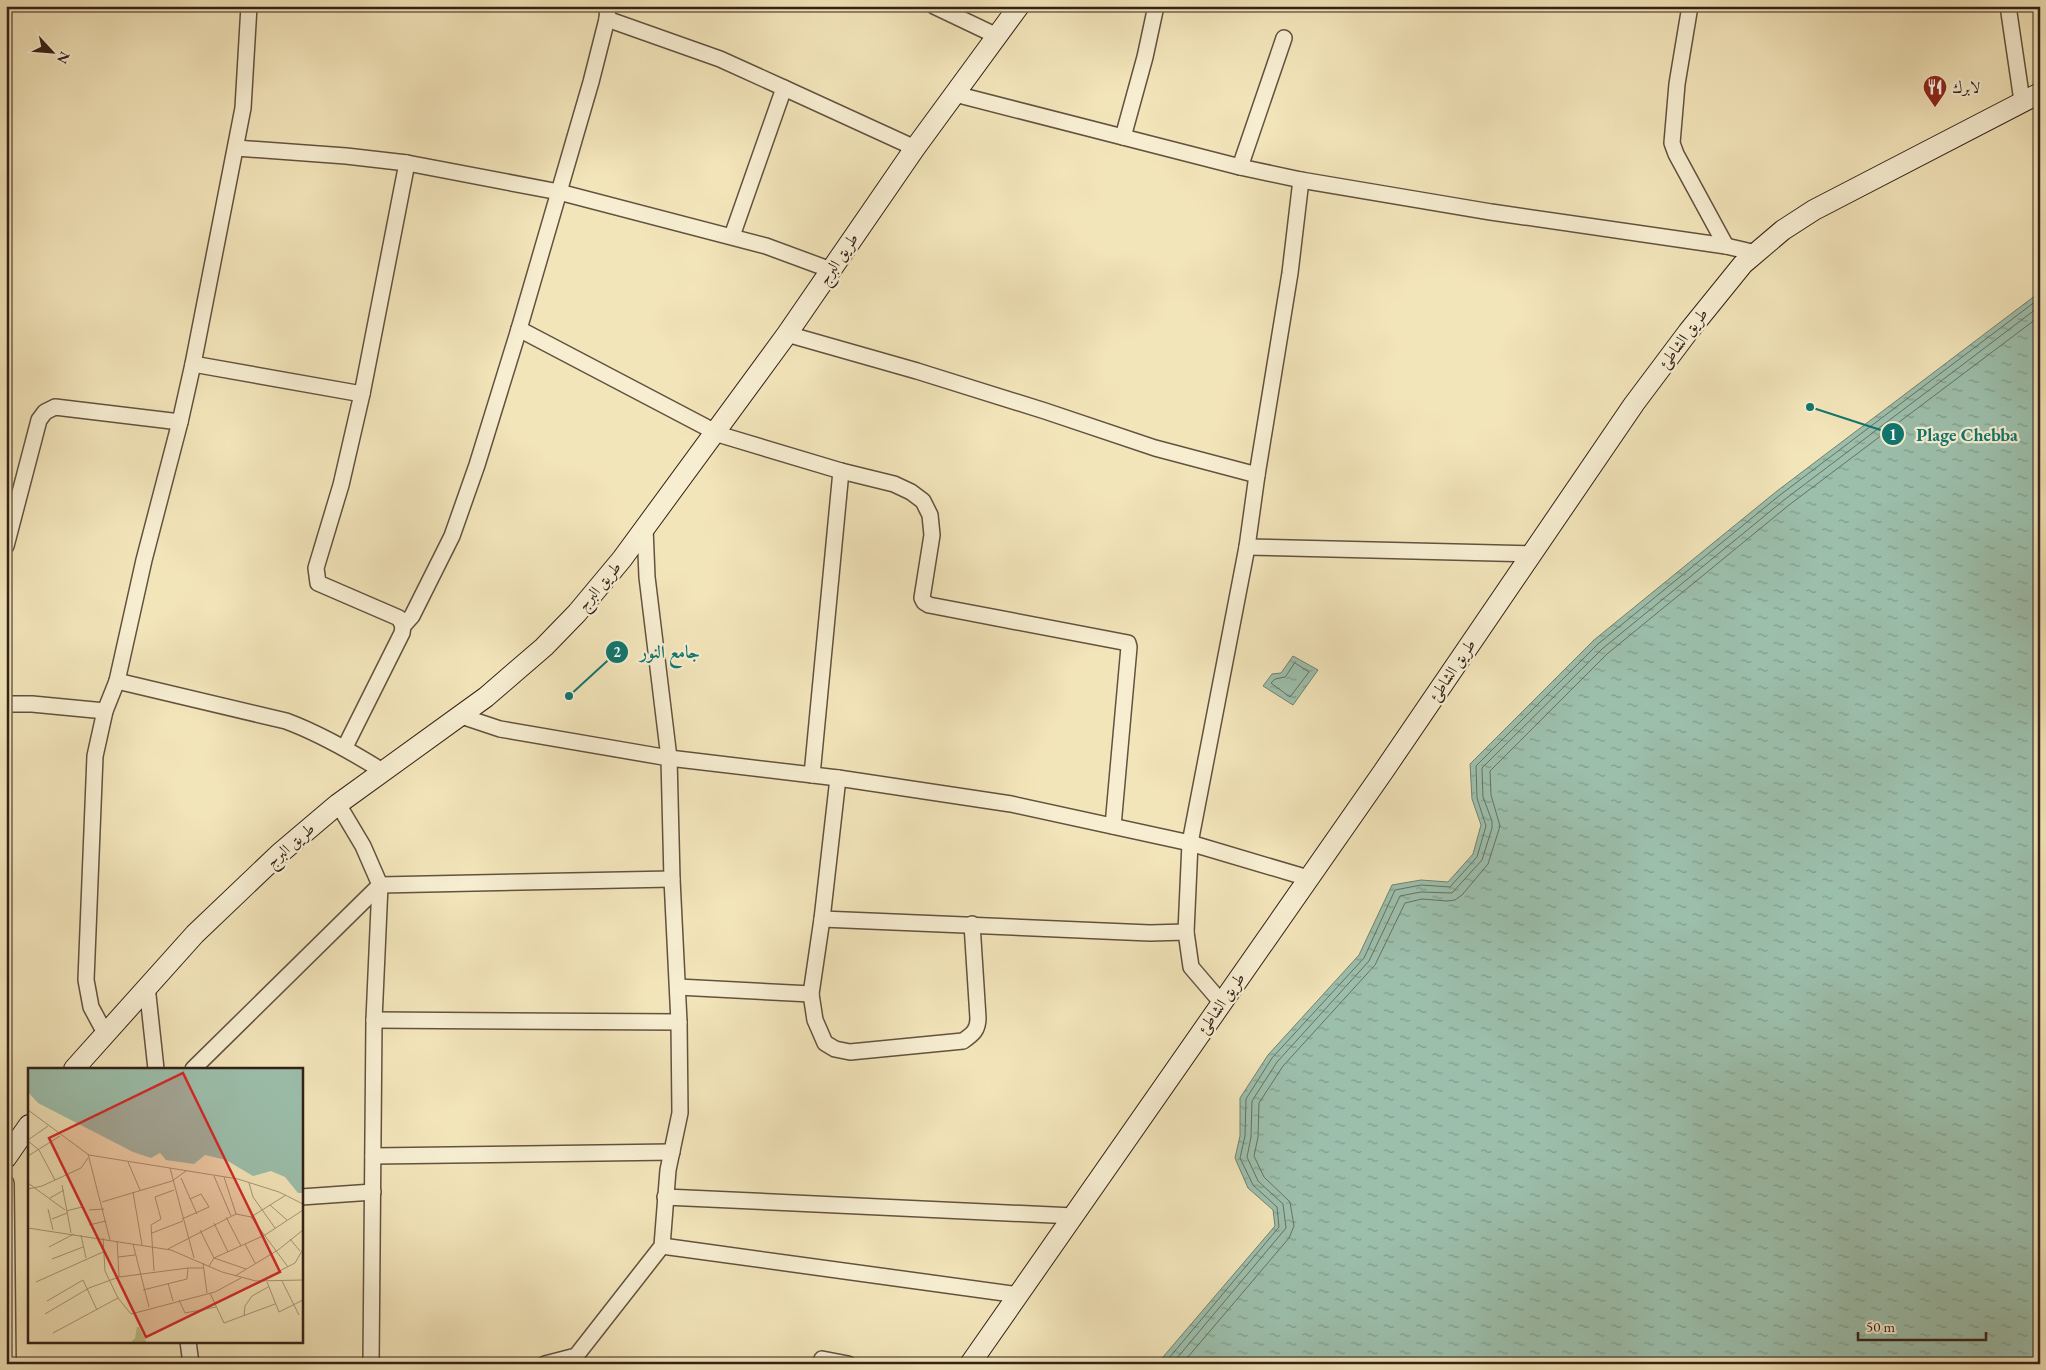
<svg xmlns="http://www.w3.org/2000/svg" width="2046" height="1370" font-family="'EB Garamond',Amiri,serif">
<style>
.water{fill:url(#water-ripples);stroke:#728070}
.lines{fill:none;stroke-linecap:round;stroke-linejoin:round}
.shore{stroke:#687061;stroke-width:1}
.street-casing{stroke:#63523f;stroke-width:18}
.secondary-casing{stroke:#332116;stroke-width:22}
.street{stroke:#f7eed2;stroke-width:15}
.secondary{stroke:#f7eed2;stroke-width:20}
.labels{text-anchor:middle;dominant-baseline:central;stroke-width:4.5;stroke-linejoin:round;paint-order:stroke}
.poi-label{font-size:16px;fill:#332116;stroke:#f7eed2;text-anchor:start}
.street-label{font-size:16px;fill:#332116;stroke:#f7eed2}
.inset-road{fill:none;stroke:#a69778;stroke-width:1}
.view{fill:#d62828;fill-opacity:0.15;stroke:#d62828;stroke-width:2.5}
.inset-edge{fill:none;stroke:#332116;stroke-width:2.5}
.leader{fill:none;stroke:#0f766e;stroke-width:2}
.callout-dot{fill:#0f766e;stroke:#f7eed2;stroke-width:2}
.mark-label{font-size:15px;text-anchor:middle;font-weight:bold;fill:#fff}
.callout-label{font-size:18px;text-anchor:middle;font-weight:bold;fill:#0f766e;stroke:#f7eed2;stroke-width:4.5;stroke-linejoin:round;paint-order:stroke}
</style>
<defs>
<pattern id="water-ripples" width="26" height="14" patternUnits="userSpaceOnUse" patternTransform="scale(1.25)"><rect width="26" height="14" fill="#9cbfac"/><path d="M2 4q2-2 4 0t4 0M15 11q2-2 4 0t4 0" fill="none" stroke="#809b8b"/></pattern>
</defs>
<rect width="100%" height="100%" fill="#f3e5ba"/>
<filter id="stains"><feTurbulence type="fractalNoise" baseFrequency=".004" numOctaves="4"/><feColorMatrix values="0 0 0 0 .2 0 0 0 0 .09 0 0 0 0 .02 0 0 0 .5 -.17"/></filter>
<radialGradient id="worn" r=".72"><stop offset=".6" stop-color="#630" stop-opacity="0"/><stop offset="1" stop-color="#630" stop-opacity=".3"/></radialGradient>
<g class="water">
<path d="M2040,292V1364H1157L1275,1226L1273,1210L1248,1188L1235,1158L1240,1136V1098L1268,1055L1359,955L1392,885L1421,880L1448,882L1473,854L1481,825L1472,799L1470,764L1594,640L1777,491Z"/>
<path d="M1293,656L1318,670L1293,705L1263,686L1272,674L1281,673Z"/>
</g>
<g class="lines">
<g class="shore">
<path d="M1295,663L1309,672L1290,697L1271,683L1275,679L1285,677Z"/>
<path d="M1164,1364L1279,1227L1277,1207L1253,1185L1240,1158L1245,1136L1246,1099L1272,1058L1364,958L1395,890L1421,885L1450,887L1477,857L1486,826L1477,798L1476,766L1598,644L1780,495L2040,298"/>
<path d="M1172,1364L1286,1228L1283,1204L1258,1181L1247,1157L1251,1137L1252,1101L1277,1062L1369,961L1400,896L1421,892L1452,893L1482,860L1492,828V821L1483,797L1482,768L1602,649L1784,500L2040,306"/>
<path d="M1182,1364L1289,1238L1294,1226L1290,1202L1264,1177L1254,1156L1258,1137L1259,1103L1283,1066L1375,965L1405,903L1422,899L1447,901L1455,900L1462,895L1488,864L1500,826L1491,795L1490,771L1607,654L1789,505L2040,316"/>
</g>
<defs>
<g id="street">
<path d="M934,6L997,36"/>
<path d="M1690,6L1677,84L1672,143L1676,154L1726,246"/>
<path d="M2008,6L2022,101"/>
<path d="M607,19L720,59L784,88L732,236"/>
<path d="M784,88L915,148"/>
<path d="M955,94L1240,167L1301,180L1491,212L1726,246L1756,253"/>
<path d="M1123,137L1145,57L1156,6"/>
<path d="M236,148L346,156L407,163L559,192L766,246L831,270"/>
<path d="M1240,167L1284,38"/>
<path d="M519,329L721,435L841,471L894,484L911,492L923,501L930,515L932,535L922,598L924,602L929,605L1128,643L1129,647L1113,826"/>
<path d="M787,334L917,371L1045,411L1155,448L1257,475"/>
<path d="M193,364L362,394"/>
<path d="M6,546L39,420L45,412L55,407L180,422"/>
<path d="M1247,547L1532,554"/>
<path d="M403,626L412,616L452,536L477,465L519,329L591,82L607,19L608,6"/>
<path d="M117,681L286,721C321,734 352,752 384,772"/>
<path d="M6,704H32L105,711"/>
<path d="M461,716L500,729L669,758L838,778L1011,804L1190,843L1308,878"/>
<path d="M345,747L402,633L403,626L399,618L318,583L316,568L341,485L362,394L407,163"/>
<path d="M812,775L841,471"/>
<path d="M838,778L822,919L811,994L815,1020L825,1043L835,1049L850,1052L963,1041C973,1034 978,1030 978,1018L972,924"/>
<path d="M338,804L363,846L380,885L374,1020L371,1364"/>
<path d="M822,919L1150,933L1186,932"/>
<path d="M147,986L156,1069"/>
<path d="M678,987L811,994"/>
<path d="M1221,1002L1191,967L1186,932L1190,843L1247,547L1257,475L1290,273L1301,180"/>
<path d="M374,1020L679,1022"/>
<path d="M105,1033L91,1007L86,980L95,756L105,711L117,681L144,560L180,422L193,364L243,108L249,6"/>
<path d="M193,1069L380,885L672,879"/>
<path d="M373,1156L672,1152"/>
<path d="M6,1183L8,1364"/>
<path d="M301,1197L373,1192"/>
<path d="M665,1197L1074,1216"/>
<path d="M662,1246L1019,1295"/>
<path d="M188,1341L191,1364"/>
<path d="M822,1359L848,1364"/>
<path d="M545,1364L576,1356L662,1246L668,1170L680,1113L679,1022L672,879L669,758L647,577L645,528"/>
</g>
<g id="secondary">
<path d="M74,1069L195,934L279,854L338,804L486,697L544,647L577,613L622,559L787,334L915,148L1019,6"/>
<path d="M6,1158L29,1125"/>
<path d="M970,1364L1383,772L1634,404L1688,332L1743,264L1783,230L1814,210L2040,93"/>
</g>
</defs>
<use href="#street" class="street-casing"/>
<use href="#secondary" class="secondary-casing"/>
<use href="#street" class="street"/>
<use href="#secondary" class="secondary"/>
</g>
<defs>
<symbol id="restaurant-pin" viewBox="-11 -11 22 30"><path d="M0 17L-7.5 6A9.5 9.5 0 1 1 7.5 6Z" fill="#8f2418" stroke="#f7eed2"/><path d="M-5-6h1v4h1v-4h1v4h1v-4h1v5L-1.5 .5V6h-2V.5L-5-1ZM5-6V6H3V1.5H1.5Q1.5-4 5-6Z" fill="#fff"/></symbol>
</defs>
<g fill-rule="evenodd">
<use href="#restaurant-pin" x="1921" y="73" width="28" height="38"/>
</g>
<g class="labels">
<g class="poi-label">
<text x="1952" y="87">لابرك</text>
</g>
<g class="street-label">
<text transform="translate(838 259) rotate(-56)">طريق البرج</text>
<text transform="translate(1683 338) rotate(-53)">طريق الشاطئ</text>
<text transform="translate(599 586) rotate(-50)">طريق البرج</text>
<text transform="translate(1452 670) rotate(-56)">طريق الشاطئ</text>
<text transform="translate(290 845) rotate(-41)">طريق البرج</text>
<text transform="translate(1221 1003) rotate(-55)">طريق الشاطئ</text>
</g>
</g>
<g transform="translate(28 1068)">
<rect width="275" height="275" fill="#f3e5ba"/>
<path d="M109,259H111L119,275H102L107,270Z" fill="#c3c28a"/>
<path d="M0,0H275V125H270L257,109L243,103L225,108L198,92L177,87L166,96L138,92L132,85L123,90L105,84L10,35L0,24Z" fill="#9cbfac"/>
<path class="inset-road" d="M0,42L61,87L210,111L251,124L275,136M0,72L20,58M0,73L11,82L27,112M60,86L82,172M0,88L32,68M100,94L112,122M142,100L166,190M186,108L203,148M196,109L208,146M153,110L169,146M0,115L37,142M221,115L225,129L247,160M34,117L43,165M0,121L14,118L53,100L60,90M105,124L114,177M22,130L36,122M74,134L144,113L158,103M242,137L259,152M20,141L25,162M61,142L76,141M38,143L54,139M198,149L213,178M223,149L258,127M24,151L39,145M154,151L181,139L173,126L162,131M186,155L200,184M61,157L78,153M0,160L143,182L194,204L228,213L275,212M172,162L186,190L218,201M124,165L155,153M53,167L58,190M75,170L77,203L90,230L103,246L187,224L213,210M262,171L272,183M89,173L90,189M105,176L121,239M217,176L227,195M21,179L46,166M140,181L208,146L223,149L260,199M24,191L55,179M175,195L179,225M181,198L186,190L237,167L275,142M126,203L123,157L133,151L127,129L146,122M207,208L250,182L275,162M91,209L90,189L107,187M232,213L267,195L275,181M254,213L271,247M8,214L75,184M239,214L251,244L275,232M140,215L145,233M115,222L159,211L160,200H175M182,225L196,255L247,236M151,232L157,245L188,239M19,233L55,212L69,242M17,246L61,220L91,209L160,200M216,248L217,238L224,228L240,219M25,265L90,230"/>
<path class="view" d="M155,5L252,204L118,269L21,70Z"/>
<rect width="275" height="275" class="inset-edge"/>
</g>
<path class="leader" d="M1810 407L1893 434M569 696L617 652"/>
<g class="callout-dot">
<circle cx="1810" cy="407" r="5"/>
<circle cx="569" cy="696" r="5"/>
<circle cx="1893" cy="434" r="12"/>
<circle cx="617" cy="652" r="12"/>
</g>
<g class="mark-label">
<text x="1893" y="440">1</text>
<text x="617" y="657">2</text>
</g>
<g class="callout-label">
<text x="1967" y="441">Plage Chebba</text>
<text x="670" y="658">جامع النور</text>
</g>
<rect width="2046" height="1370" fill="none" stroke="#f3e5ba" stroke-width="25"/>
<rect x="8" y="8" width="2031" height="1355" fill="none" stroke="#332116" stroke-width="2.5"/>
<rect x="12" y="12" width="2021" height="1345" fill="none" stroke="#332116"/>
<g transform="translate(52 52) rotate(116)" stroke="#f7eed2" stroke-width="4" paint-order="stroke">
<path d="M0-4L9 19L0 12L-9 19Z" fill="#332116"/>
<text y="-8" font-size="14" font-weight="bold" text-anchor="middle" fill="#332116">N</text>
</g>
<path d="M1858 1332v8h128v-8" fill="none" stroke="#332116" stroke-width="2.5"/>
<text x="1866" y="1332" font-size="15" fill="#332116" stroke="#f7eed2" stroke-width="4" paint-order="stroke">50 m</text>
<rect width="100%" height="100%" filter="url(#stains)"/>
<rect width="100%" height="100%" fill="url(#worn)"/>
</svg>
